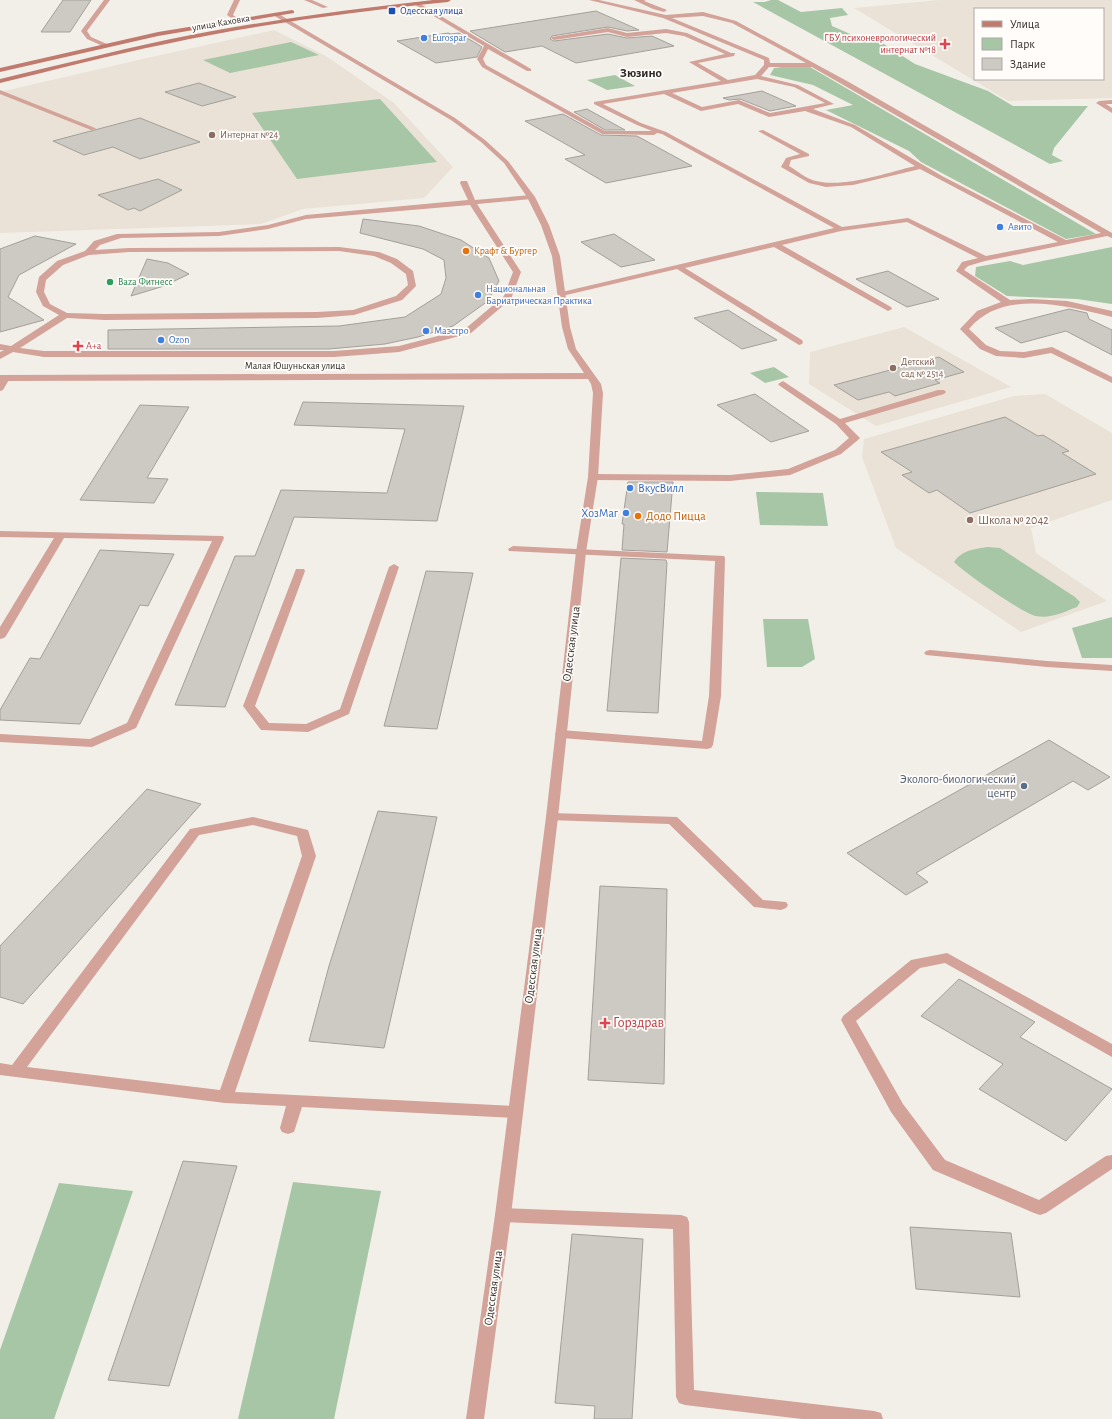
<svg xmlns="http://www.w3.org/2000/svg" width="1112" height="1419" font-family="'Alegreya Sans',sans-serif">
<style>
.built{fill:#eae2d6;fill-rule:evenodd}
.green{fill:#a6c6a6}
.building{fill:#cdc9c3;stroke:#a39f9a}
.lines{fill:none;stroke-linecap:round;stroke-linejoin:round}
.lane{fill:#d3a298;fill-rule:evenodd}
.street{fill:#d3a298;fill-rule:evenodd}
.secondary{fill:#c17b6e;fill-rule:evenodd}
.transit-dot{fill:#1a4fb4;stroke:#fffcf9;stroke-width:1.5}
.shop-dot{fill:#3f7fe0;stroke:#fffcf9;stroke-width:1.5}
.health-dot{fill:#e0444e;stroke:#fffcf9;stroke-width:1.5}
.education-dot{fill:#8d6e63;stroke:#fffcf9;stroke-width:1.5}
.food-dot{fill:#e8710a;stroke:#fffcf9;stroke-width:1.5}
.leisure-dot{fill:#2e9e5b;stroke:#fffcf9;stroke-width:1.5}
.service-dot{fill:#5c6f8a;stroke:#fffcf9;stroke-width:1.5}
.labels{text-anchor:middle;dominant-baseline:central;stroke-width:3.5;stroke-linejoin:round;paint-order:stroke}
.far-transit-label{font-size:10px;fill:#164399;stroke:#fffcf9;text-anchor:start}
.far-street-label{font-size:10px;fill:#302f2c;stroke:#fffcf9}
.far-shop-label{font-size:10px;fill:#366cbe;stroke:#fffcf9;text-anchor:start}
.far-health-label{font-size:10px;fill:#be3a42;stroke:#fffcf9;text-anchor:end}
.far-education-label{font-size:10px;fill:#785e54;stroke:#fffcf9;text-anchor:start}
.far-food-label{font-size:10px;fill:#c56008;stroke:#fffcf9;text-anchor:start}
.far-leisure-label{font-size:10px;fill:#27864d;stroke:#fffcf9;text-anchor:start}
.shop-label{font-size:12px;fill:#366cbe;stroke:#fffcf9;text-anchor:start}
.food-label{font-size:12px;fill:#c56008;stroke:#fffcf9;text-anchor:start}
.education-label{font-size:12px;fill:#785e54;stroke:#fffcf9;text-anchor:start}
.street-label{font-size:12px;fill:#302f2c;stroke:#fffcf9}
.service-label{font-size:12px;fill:#4e5e75;stroke:#fffcf9;text-anchor:end}
.far-district-label{font-size:13px;font-weight:bold;fill:#2d2b26;stroke:#fffcf9}
.near-health-label{font-size:14px;fill:#be3a42;stroke:#fffcf9;text-anchor:start}
</style>
<rect width="100%" height="100%" fill="#f2efe9"/>
<g class="built">
<path d="M939,0H1112V98L1008,101L854,8ZM975,9H1103V79H975Z"/>
<path d="M274,30L326,56L394,103L453,167L424,198L303,209L261,224L0,233V92L138,60Z"/>
<path d="M904,327L1011,387L876,426L809,384L810,352Z"/>
<path d="M1045,394L1112,433V500L1031,528L1036,553L1107,601L1021,632L896,548L862,457L864,439L1014,396Z"/>
</g>
<g class="green">
<path d="M771,0H778L801,12L842,8L848,15L830,18L832,26L857,37L876,39L915,64L988,91L1013,106H1088L1054,148L1052,155L1063,161L1050,164L753,2H765Z"/>
<path d="M291,42L319,55L230,73L203,60Z"/>
<path d="M782,67H810L1096,234L1066,239L921,162L909,151L826,110L853,105L813,85L770,75L774,68Z"/>
<path d="M615,75L635,86L607,90L587,80Z"/>
<path d="M380,99L437,162L297,179L252,113Z"/>
<path d="M1112,247V304L1077,299L1007,296L975,276L976,267L1010,261L1023,265Z"/>
<path d="M774,367L789,377L765,383L750,373Z"/>
<path d="M756,492L823,493L828,526L760,525Z"/>
<path d="M988,547L1000,548L1075,597L1080,602L1077,607C1064,612 1050,619 1036,616C1024,614 963,572 954,562C962,550 975,549 988,547Z"/>
<path d="M1112,617V658H1082L1072,628Z"/>
<path d="M763,619H808L815,659L802,667H767Z"/>
<path d="M293,1182L381,1191L334,1419H238Z"/>
<path d="M59,1183L133,1191L54,1419H0V1350Z"/>
</g>
<g class="building">
<path d="M63,0H91L70,32H41Z"/>
<path d="M596,11L639,30L627,31L608,27L552,36L550,39L554,41L608,34L627,38L652,36L674,46L576,63L542,46L505,52L470,31Z"/>
<path d="M448,33L451,34L459,33L482,47L477,57L436,63L397,41Z"/>
<path d="M199,83L236,97L202,106L165,92Z"/>
<path d="M762,91L796,106L770,111L740,99L729,100L723,98Z"/>
<path d="M587,109L625,130H605L574,112Z"/>
<path d="M563,114L601,135L637,136L692,166L606,183L565,159L585,155L525,121Z"/>
<path d="M140,118L200,142L140,159L113,147L84,155L53,141Z"/>
<path d="M158,179L182,190L140,211L134,208L128,210L98,195Z"/>
<path d="M363,219L419,226L461,240L489,258L499,281L488,301L453,326L418,337L385,344L329,349H108V330L339,326L405,317L441,294L446,278L444,260L423,249L360,233Z"/>
<path d="M614,234L655,260L621,267L581,242Z"/>
<path d="M35,236L76,244L19,275L8,297L44,320L0,332V249Z"/>
<path d="M147,259L168,263L189,274L164,286L131,296Z"/>
<path d="M888,271L939,299L907,307L856,279Z"/>
<path d="M1069,309L1087,313L1089,319L1112,330V355L1066,331L1021,343L995,328Z"/>
<path d="M728,310L752,325L777,340L742,349L694,318Z"/>
<path d="M939,357L964,372L935,380L940,383L895,396L889,392L858,400L834,385Z"/>
<path d="M755,394L781,412L809,431L771,442L717,405Z"/>
<path d="M303,402L464,406L437,521L294,517L225,707L175,705L235,556H255L281,490L387,493L405,429L294,425Z"/>
<path d="M140,405L189,407L147,478L168,479L154,503L80,500Z"/>
<path d="M1005,417L1038,436L1043,435L1069,451L1062,453L1096,474L970,513L937,490L929,493L902,475L912,472L881,452Z"/>
<path d="M628,482H673L667,552L622,550L624,524H622Z"/>
<path d="M100,550L174,554L148,606L140,605L80,724L0,720V710L30,658L40,659Z"/>
<path d="M621,558L666,560L667,563L658,713L607,711Z"/>
<path d="M426,571L473,573L437,729L384,726Z"/>
<path d="M1049,740L1110,777L1088,790L1073,781L916,873L928,882L906,895L847,853Z"/>
<path d="M147,789L201,804L23,1004L0,997V946Z"/>
<path d="M378,811L437,817L384,1048L309,1041L329,966Z"/>
<path d="M600,886L667,889L664,1084L588,1080Z"/>
<path d="M959,979L1035,1022L1020,1037L1112,1089L1066,1141L979,1089L1003,1064L921,1016Z"/>
<path d="M183,1161L237,1166L169,1386L108,1380Z"/>
<path d="M910,1227L1011,1233L1020,1297L916,1289Z"/>
<path d="M572,1234L643,1239L632,1419H594L595,1406L555,1403Z"/>
</g>
<g class="lines">
<g class="lane">
<path d="M104,0H110L87,31L91,37L107,44V46L105,47L87,39L81,31Z"/>
<path d="M234,0H240L233,15L240,20L237,22L227,15Z"/>
<path d="M304,0H312L328,7L323,8Z"/>
<path d="M589,0H599L666,15L703,12L736,21L847,81L1112,233V238L1107,236L985,261L968,266L964,270L1010,300L1031,299L1067,301L1112,311V317C1068,306 1002,288 969,329L986,345L1000,351L1024,352L1052,347L1112,377V383L1051,353L1024,358L996,356L980,349L960,329L977,311L1001,302L956,271L962,262L978,258L907,222L841,231L782,245L891,307L892,309L888,311L774,247L685,268L802,340L803,342L802,344L799,345L677,269L562,296H559L558,294L562,292L834,228L662,134L657,133L654,135L602,134L482,67L477,59L484,46L412,3L417,2L531,69V71H527L488,49L483,59L486,65L605,131H652L637,125L594,104V102L721,81L689,62L725,54L684,36L666,33L627,37L608,32L554,40L551,38L552,37L608,28L627,33L666,29L687,33L731,53H735L734,56L698,63L728,80L755,75L764,65V60L663,18ZM703,16L732,23L806,63H770L769,58L672,18ZM769,67H812L1101,233L1066,240L942,176L855,125L813,109L834,104L798,85L761,76ZM757,79L794,87L825,103L770,113L739,100L702,107L672,93ZM664,94L701,111L738,104L769,117L805,111L851,127L915,166C886,173 845,188 816,181C806,179 798,171 789,166L791,160L809,156V154L763,130L758,131L800,154L786,158L781,167L809,183L826,187L853,185L920,169L1058,242L986,256L908,218L842,227L666,132L641,123L603,104Z"/>
<path d="M634,0H646L644,1L667,10L664,12L653,9Z"/>
<path d="M0,90L95,128L96,129L91,130L0,94Z"/>
<path d="M1112,100V104H1106L1112,108V113L1096,103L1099,101Z"/>
<path d="M461,181H467L475,200L531,195L535,197L531,199L477,204L521,272L511,299L471,333L399,352L334,357H44L13,352L0,359V352L4,350H0V344L11,346L59,315L43,306L36,292L39,277L57,261L85,251L94,241L117,234L219,232L268,225L306,215L468,200L460,183ZM470,205L513,272L504,296L465,329L399,346L334,351H44L20,348L67,318L105,320L317,318L354,315L402,300L416,286L413,271L397,259L379,252L339,247L129,248L95,250L100,245L121,238L219,236L268,229L306,219ZM339,251L374,256L391,263L406,274L408,285L396,296L353,310L317,312L105,314L67,313L50,304L44,292L46,280L63,265L89,255L129,252Z"/>
<path d="M6,375L10,378L3,390L0,391V381L3,376Z"/>
<path d="M783,381L840,419L938,390H944L946,392L944,394L845,423L860,438L858,440L841,454L790,475L730,481L593,480L588,477L593,474L730,475L788,469L835,450L849,438L836,424L780,386L778,384Z"/>
<path d="M0,531L223,536L224,538L136,728L92,747L0,742V734L90,739L127,723L212,541L64,538L6,636L4,638L0,639V627L54,538L0,537Z"/>
<path d="M513,546L724,556L725,558L721,696L713,745L711,748L707,749L561,738L557,737L555,734L557,731L561,730L702,741L709,696L715,561L509,551L508,549Z"/>
<path d="M394,564L399,567L349,714L308,732L261,730L243,706L296,569H304L305,571L255,706L269,723L306,724L340,709L389,567Z"/>
<path d="M930,650L1047,661L1112,665V671L1047,667L926,655L924,653L926,651Z"/>
<path d="M552,813L677,817L763,900L786,902L788,905L786,908L781,910L754,907L669,824L547,820L546,817L547,814Z"/>
<path d="M253,817L308,830L316,856L235,1092L515,1106L521,1108L523,1112L521,1116L515,1118L302,1107L294,1132L288,1134L282,1132L280,1128L286,1106L225,1103L0,1075V1063L12,1065L190,829ZM253,825L297,836L302,856L220,1090L27,1067L199,835Z"/>
<path d="M947,953L1112,1044V1057L945,963L920,968L856,1021L903,1104L945,1160L1039,1200L1106,1156L1112,1155V1169L1046,1213L1040,1215L1034,1213L933,1170L891,1112L841,1020L843,1016L911,960Z"/>
<path d="M503,1208L681,1215L687,1217L689,1222L694,1390L874,1411L881,1413L883,1419H802L685,1405L679,1403L676,1397L673,1229L503,1222L497,1220L495,1215L497,1210Z"/>
</g>
<path class="street" d="M273,13H277L455,118L485,140L508,161L535,197L549,225L560,256L570,327L576,349L601,384L603,393L598,477L586,552L558,817L511,1215L484,1419H466L495,1215L546,817L576,552L588,477L593,393L591,384L588,379L0,381V375L584,373L568,349L562,327L552,256L541,225L527,197L504,163L481,142L451,120L273,15Z"/>
<g class="secondary">
<path d="M433,0H451L448,2C353,12 259,24 166,44C110,55 55,70 0,83V79C55,66 110,52 166,40C254,22 344,10 433,0Z"/>
<path d="M292,10L294,11V13L158,36L0,72V68L158,32Z"/>
</g>
</g>
<rect class="transit-dot" x="388" y="7" width="8" height="8" rx="2"/>
<g class="shop-dot">
<circle cx="424" cy="38" r="4"/>
<circle cx="1000" cy="227" r="4"/>
<circle cx="478" cy="295" r="4"/>
<circle cx="426" cy="331" r="4"/>
<circle cx="161" cy="340" r="4"/>
<circle cx="630" cy="488" r="4"/>
<circle cx="626" cy="513" r="4"/>
</g>
<g class="health-dot">
<path d="M943 38h4v4h4v4h-4v4h-4v-4h-4v-4h4z"/>
<path d="M76 340h4v4h4v4h-4v4h-4v-4h-4v-4h4z"/>
<path d="M603 1017h4v4h4v4h-4v4h-4v-4h-4v-4h4z"/>
</g>
<g class="education-dot">
<circle cx="212" cy="135" r="4"/>
<circle cx="893" cy="368" r="4"/>
<circle cx="970" cy="520" r="4"/>
</g>
<g class="food-dot">
<circle cx="466" cy="251" r="4"/>
<circle cx="638" cy="516" r="4"/>
</g>
<circle class="leisure-dot" cx="110" cy="282" r="4"/>
<circle class="service-dot" cx="1024" cy="786" r="4"/>
<g class="labels">
<g class="far-transit-label">
<text x="400" y="11">Одесская улица</text>
</g>
<g class="far-street-label">
<text transform="translate(221 23) rotate(-10)">улица Каховка</text>
<text x="295" y="366">Малая Юшуньская улица</text>
</g>
<g class="far-shop-label">
<text x="432" y="38">Eurospar</text>
<text x="1008" y="227">Авито</text>
<text x="486" y="289">Национальная<tspan x="486" dy="12">Бариатрическая Практика</tspan></text>
<text x="434" y="331">Маэстро</text>
<text x="169" y="340">Ozon</text>
</g>
<g class="far-health-label">
<text x="936" y="38">ГБУ психоневрологический<tspan x="936" dy="12">интернат №18</tspan></text>
<text x="86" y="346" text-anchor="start">А+а</text>
</g>
<g class="far-education-label">
<text x="220" y="135">Интернат №24</text>
<text x="901" y="362">Детский<tspan x="901" dy="12">сад № 2514</tspan></text>
</g>
<g class="far-food-label">
<text x="474" y="251">Крафт &amp; Бургер</text>
</g>
<g class="far-leisure-label">
<text x="118" y="282">Baza Фитнесс</text>
</g>
<g class="shop-label">
<text x="638" y="488">ВкусВилл</text>
<text x="618" y="513" text-anchor="end">ХозМаг</text>
</g>
<g class="food-label">
<text x="646" y="516">Додо Пицца</text>
</g>
<g class="education-label">
<text x="978" y="520">Школа № 2042</text>
</g>
<g class="street-label">
<text transform="translate(571 644) rotate(-83)">Одесская улица</text>
<text transform="translate(533 966) rotate(-83)">Одесская улица</text>
<text transform="translate(493 1288) rotate(-82)">Одесская улица</text>
</g>
<g class="service-label">
<text x="1016" y="779">Эколого-биологический<tspan x="1016" dy="14">центр</tspan></text>
</g>
<g class="far-district-label">
<text x="641" y="73">Зюзино</text>
</g>
<g class="near-health-label">
<text x="613" y="1023">Горздрав</text>
</g>
</g>
<rect x="974" y="8" width="130" height="72" fill="#fffcf9" stroke="#acaaa7"/>
<rect x="982" y="21" width="20" height="6" fill="#c17b6e" stroke="#acaaa7"/>
<text x="1010" y="28" font-size="12" fill="#302f2c">Улица</text>
<rect x="982" y="38" width="20" height="12" fill="#a6c6a6" stroke="#acaaa7"/>
<text x="1010" y="48" font-size="12" fill="#302f2c">Парк</text>
<rect x="982" y="58" width="20" height="12" fill="#cdc9c3" stroke="#acaaa7"/>
<text x="1010" y="68" font-size="12" fill="#302f2c">Здание</text>
</svg>
